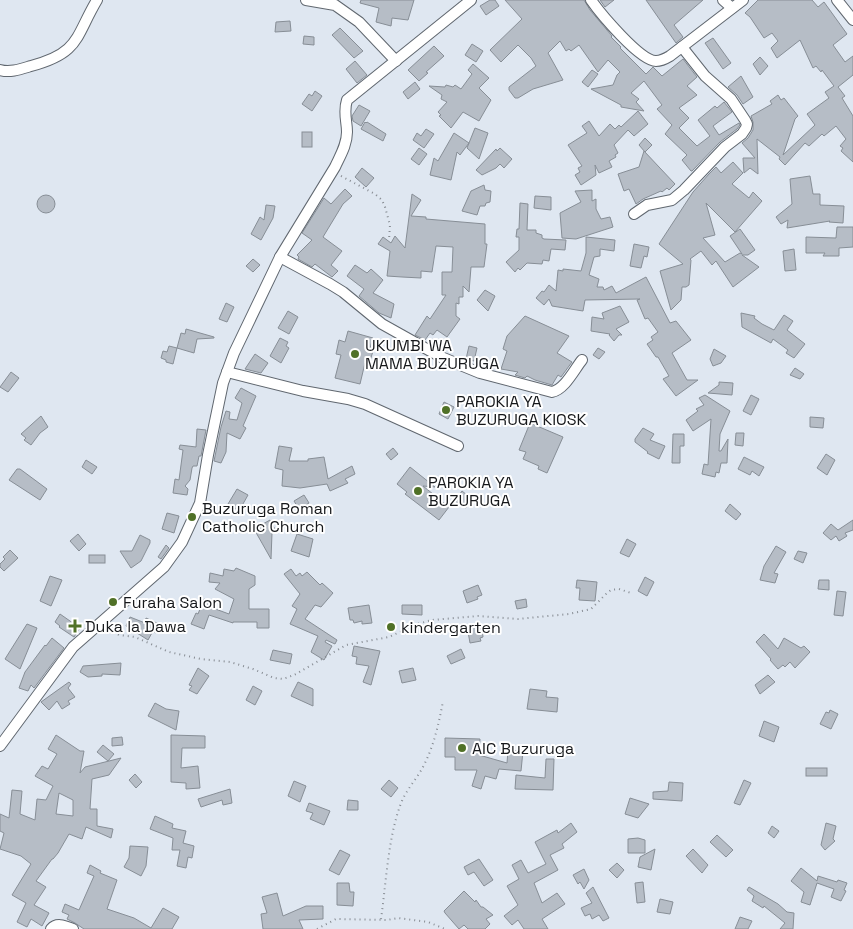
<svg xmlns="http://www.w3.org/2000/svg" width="853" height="929" font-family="'Space Grotesk',sans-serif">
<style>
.building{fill:#b6bdc6;stroke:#878e96;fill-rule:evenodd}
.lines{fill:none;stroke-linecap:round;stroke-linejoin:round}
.minor-casing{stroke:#60676f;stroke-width:12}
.path{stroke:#878c93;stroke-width:2;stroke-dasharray:1 4;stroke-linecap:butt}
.minor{stroke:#fff;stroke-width:10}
.poi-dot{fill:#507127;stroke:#fff;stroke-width:2}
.labels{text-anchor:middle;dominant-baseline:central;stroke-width:4;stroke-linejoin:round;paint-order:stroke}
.poi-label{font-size:16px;fill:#16181b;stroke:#fff;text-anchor:start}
</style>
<rect width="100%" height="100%" fill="#dfe7f1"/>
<g class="building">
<path d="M361,0H414L408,20L392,18L391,26L376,22L379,8L360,3Z"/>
<path d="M490,0H495L499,6L486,15L480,6Z"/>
<path d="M505,0H584L590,10L612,36L611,37L621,47L620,48L646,74L653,67L662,76L683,59L697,77L687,86L697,95L679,108L689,118L679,128L697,146L710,136L698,120L715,106L717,108L724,102L732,112L713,126L719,135L739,123L740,125L737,129L720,142L692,171H691L682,160L687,155L665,134L672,125L657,109L662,105L644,81L631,93L639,99L636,102L644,111L621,107V105L591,89L613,85L617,75L620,72L608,60L598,72L579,45L571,51L569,49L566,51L560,41L548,53L563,80L533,89L518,98H515L509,90V87L536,66L531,58L518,45L501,62L490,50L522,19Z"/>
<path d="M600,0H614L605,7Z"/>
<path d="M646,0H703L674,25L683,37L676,43Z"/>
<path d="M758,0H812L818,7L824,2L847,34L833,45L845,62L853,56V75L838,87L845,96L842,98L853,116V162L841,151L843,148L840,146L846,139L836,126L824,136L822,134L809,146L805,143L785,165L779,159L780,157L757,139L758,174L750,168L744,173L743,158H755L742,143L748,138L753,130V122L751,116L772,104L770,101L778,95L781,100L784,98L798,116L795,119L783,155L815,125L807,114L829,98L825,92L834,86L822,70L821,72L816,66L813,68L800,40L777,58L771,48L778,41L772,33L764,38L750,17L745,13Z"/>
<path d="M290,21L291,31L275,32L276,22Z"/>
<path d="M340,28L363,51L354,58L332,35Z"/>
<path d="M304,36L314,37V45L303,44Z"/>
<path d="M713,38L731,63L723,69L705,43Z"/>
<path d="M472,44L483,51L476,62L465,55Z"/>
<path d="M434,46L444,56L426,72L428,73L419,81L408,70Z"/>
<path d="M760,57L768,66L760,75L753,64Z"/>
<path d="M355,61L367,75L357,83L346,69Z"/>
<path d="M473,64L489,78L479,88L491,100L479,121L463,112L451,128L439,116L441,115L438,112L447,102L441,99L442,95L429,86L445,87L446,85L453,87L455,85L461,89L472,74L468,70Z"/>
<path d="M592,70L598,74L588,87L582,82Z"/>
<path d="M741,76L753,97L743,104L737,95L728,87Z"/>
<path d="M415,82L420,89L408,99L403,92Z"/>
<path d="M315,91L322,96L312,111L302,104L309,94L312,96Z"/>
<path d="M359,105L370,111L361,126L353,121L352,116Z"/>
<path d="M638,111L648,124L634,136L628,130L614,145L618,153L615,155L616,157L609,161L612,167L599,173L595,165L596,175L581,185L575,175L580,172L578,168L582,166L568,145L587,133L582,126L589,121L599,136L610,124L615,129L619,125L621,127Z"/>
<path d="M365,122L366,123L367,122L386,134L383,141L361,129Z"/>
<path d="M475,128L488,133L479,159L467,148L469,143L460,155L457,152L451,180L430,175L434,158L438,161L454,133L469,143Z"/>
<path d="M426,129L434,134L424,148L413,140L417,133L421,136Z"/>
<rect x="302" y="132" width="10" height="15"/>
<path d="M645,138L652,145L645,152L639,145Z"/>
<path d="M419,148L427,154L419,165L411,159Z"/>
<path d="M500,148L512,159L504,168L500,164L496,168L482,175L476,170L496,149L497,151Z"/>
<path d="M644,151L675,184L669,190L667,188L662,192L661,191L643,199L636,204L629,189L624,191L618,174L639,167Z"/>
<path d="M733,162L743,173L732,184L749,198L753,192L762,201L735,232L706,203L715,235L703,238L725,262L740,253L742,254L730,236L740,229L755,250L748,255H742L759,267L733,287L716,261L712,265L701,251L690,259L691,260L689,285L686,287H682L681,300L671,310L660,271L683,264L659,244L693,192L709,174L716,167L721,173Z"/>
<path d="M362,168L374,178L366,187L355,177Z"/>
<path d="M810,176L813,194H820V205L844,206L843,223L829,222L830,221L787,228L788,220L781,224L776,217L792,204L790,179Z"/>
<path d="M484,185L485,190L491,191L490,202L486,203L485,206H480L477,215L462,211L471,191Z"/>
<path d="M345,189L352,196L343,204L323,237L342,251L331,265L338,271L332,277L315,264L312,267L298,259L299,257L297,255L312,240L302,233L324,198L331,204Z"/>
<path d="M592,190V201L596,199V209L601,219L610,217L613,227L576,239L562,238L560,213L581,202L575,191Z"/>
<path d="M412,194L421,200L411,216L426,217V219L485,224V244H487L484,267H471L469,292L463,286V297H459V304L456,303V316L460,319L447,337L437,330L433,335L430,333L425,340L415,335L427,316L430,319L446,295H442V272H452L453,247L436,246L432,272L421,271V278L402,277L387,276L390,251L378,244L383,237L391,243L395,236L405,248Z"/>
<circle cx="46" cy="204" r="9"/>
<path d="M535,196L551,197V210L534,208Z"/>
<path d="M520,203L528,204L527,230H536V233L542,235V238L544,239L566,240L565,250L551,249L549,261L543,260L542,264L527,263L520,270L518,268L515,272L506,262L519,250V237H516L517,229H519Z"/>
<path d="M266,205L275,206L273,218L261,240L251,234L260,217L264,220Z"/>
<path d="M837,227H853V247L839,248V256H823L825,253H806V237L836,238Z"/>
<path d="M586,237L615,240L614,251L600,249V256L594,257L589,275L599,279L597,287H603L604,290L612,286L616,293L646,277L670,323L676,321L691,340L672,353L687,380H698L676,396L663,379L669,376L658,357H656L647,344L653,340L651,337L658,332L648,318L645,319L637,300L640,299L585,300L583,311L552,306L549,299L544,305L536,298L542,291L544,292L549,285L556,291L558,270L563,271V269L581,271L586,253Z"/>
<path d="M634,244L649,247L647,257L644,256L641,268L630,266Z"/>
<path d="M794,249L796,270L785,271L783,251Z"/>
<path d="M253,259L260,265L253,272L246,266Z"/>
<path d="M355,265L367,273L371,269L383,280L373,293L394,304L391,318L379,313L359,296L364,289L347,276Z"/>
<path d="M485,290L495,296L488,311L477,300Z"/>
<path d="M226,303L234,307L227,322L219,319Z"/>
<path d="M620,306L629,322L616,329L622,335H619L614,341L609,335L610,334L591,331L592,317L604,319L602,313Z"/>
<path d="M288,311L298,317L289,334L278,328Z"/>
<path d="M741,313L755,316L754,318L762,324L774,330L784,315L793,321L787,330L805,344L794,358L786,353L788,350L773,339L771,343L742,327Z"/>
<path d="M525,316L569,336L557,353L572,362L561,377L558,375L552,385L535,380L527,376L525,378L515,375L518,372L501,369L507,351L503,349L507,336Z"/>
<path d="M186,329L214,337V338L197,339L194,353L177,348L181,333L185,334Z"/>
<path d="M348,331L373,338L370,348H374L369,364L365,363L360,384L335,378L341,355L336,354L339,340L345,342Z"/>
<path d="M280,338L288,342L286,346L289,348L281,363L270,356Z"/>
<path d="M169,346L177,348L173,364L166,362V360L161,358L163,351L167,352Z"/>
<path d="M469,346L477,348L474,361L466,359Z"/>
<path d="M598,348L605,352L599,359L593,355Z"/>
<path d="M714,349L726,356L721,363L713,366L710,359Z"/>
<path d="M255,354L268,363L261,373L245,369Z"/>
<path d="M795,368L804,374L800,379L790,375Z"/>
<path d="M11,372L19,378L8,392L0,387Z"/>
<path d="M719,382L733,383L732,395L708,393L719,385Z"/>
<path d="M241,388L256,396L243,426L246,428L240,439L227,433L226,452L221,463L214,461L221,427L226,411L230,412L229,419L237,420L242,403L235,398Z"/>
<path d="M705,395L730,411L720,434L719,451H721L728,439L727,463H721L719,473L716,472L715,477L702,474L704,464L708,465L711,419L693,431L686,420L698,411L696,409L704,405L699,398Z"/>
<path d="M751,395L759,399L751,415L743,411Z"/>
<path d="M444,402L454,407L448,419L439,414Z"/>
<path d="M41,416L48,427L40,433L31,445L24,440L26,438L21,434Z"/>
<path d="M810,417L824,418L823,428L810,427Z"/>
<path d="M530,423L563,437L547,473L538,469L539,466L523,459L526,452L519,450Z"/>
<path d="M643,428L654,434L650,440L665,446L659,459L647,453L648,452L635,442V439Z"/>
<path d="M197,429L206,430L201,456H199L197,466H193L192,468L190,480L185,486L188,489L187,495L173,493L175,479L179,480L183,450L179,449L180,445L196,447Z"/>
<path d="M736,433H744L743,446L735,445Z"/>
<path d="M673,434H684V446H680V463H672Z"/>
<path d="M279,446L292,448L289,461H308V459L324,457L328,479L352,466L355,474L345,479L348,483L330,491L327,484L300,488L282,486L283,470L275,468Z"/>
<path d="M393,448L398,454L391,460L386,454Z"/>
<path d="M826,454L835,460L827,475L817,468Z"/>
<path d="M744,457L764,467L759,476L752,471L750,475L738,469Z"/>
<path d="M86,460L97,467L92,474L82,467Z"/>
<path d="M410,467L435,487L423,486L449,507L439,520L405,494L407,492L397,484Z"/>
<path d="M17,469H20L47,489L40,500L9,480Z"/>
<path d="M237,489L248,495L239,511L228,504Z"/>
<path d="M462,491L472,499L466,508L455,501Z"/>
<path d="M304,495L309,503L299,509L294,501Z"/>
<path d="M730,504L741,514L736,520L725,511Z"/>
<path d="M167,513L179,516L174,533L162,529Z"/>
<path d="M270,520L276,531L272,533L271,559L254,529Z"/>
<path d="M853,520V530L845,533L847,536L839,541L836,536L831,540L823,533L831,524L838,530Z"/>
<path d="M78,534L86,544L79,551L70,541Z"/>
<path d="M297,534L313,539L309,557L291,551Z"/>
<path d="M140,535L150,540V543L141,561L131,568L120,551H132Z"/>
<path d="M627,539L636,544L629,557L620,553Z"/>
<path d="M166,545L169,548L161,559L158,557Z"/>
<path d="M776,546L786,552L774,573L778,574L775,583L760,580L764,566Z"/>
<path d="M10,550L18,558L4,571L0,567V564L5,559L3,557Z"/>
<path d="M798,551L807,553L803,563L794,559Z"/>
<rect x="89" y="555" width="16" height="8"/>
<path d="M236,568L255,576V585L249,589V609H269V628H257V622H233V623L209,615L204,629L191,624L196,613L198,614L204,599L213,603L210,607L229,614L234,599L215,589L220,583L209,582L210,573L223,576L224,569L234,571Z"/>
<path d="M291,569L296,576L300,573L302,576L307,572L320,585L322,583L333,593L321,607L315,605L305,619L337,640L335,644L326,640L325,642L332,646L324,660L311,652L318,636L290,624L297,609L292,606L300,594L284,574Z"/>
<path d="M50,576L62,580L51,606L40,601Z"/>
<path d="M645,577L654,582L647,596L638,591Z"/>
<path d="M577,580L597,582L595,601L579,600L580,588H576Z"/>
<path d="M819,580H829V590L818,589Z"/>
<path d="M478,585L482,595L477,597L478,599L467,603L463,591Z"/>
<path d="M837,591L846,592L843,616L834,615Z"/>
<path d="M526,599L527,607L517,609L515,601Z"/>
<path d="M369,605L372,623L362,624V621L354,623L353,620H350L348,608Z"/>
<path d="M402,605H422V615L402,614Z"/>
<path d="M60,614L80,628L74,637L59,627L60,626L55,622Z"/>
<path d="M130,617L145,623L146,618L159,624L156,633L153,631L148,640L126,626Z"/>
<path d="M27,624L37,628L20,669L5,659Z"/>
<path d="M477,624V628H482L483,637L480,638L481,641L470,643L467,626Z"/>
<path d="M764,634L778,649L784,638L801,648L804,646L810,652L795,668L790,662L785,667L783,665L778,669L770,660L771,659L756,642Z"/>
<path d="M52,638L64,648L34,688L31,685L28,691L19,688L25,672L45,645L46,646Z"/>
<path d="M354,646L380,651L371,685L363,682L369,666L356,664L357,657L352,656Z"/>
<path d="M461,649L465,658L451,664L447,656Z"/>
<path d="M273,650L292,654L290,664L270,660Z"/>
<path d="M121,663L120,675L102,674V676L88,677L80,672L83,666Z"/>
<path d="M198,668L209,676L197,694L189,690L192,686L189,685Z"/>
<path d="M413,668L416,680L402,683L399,671Z"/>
<path d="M768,675L775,682L760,694L755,685Z"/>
<path d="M69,682L71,684L68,688L75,697L68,701L70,704L62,709L57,701L49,710L41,702Z"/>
<path d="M298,682L313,689V706L291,696Z"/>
<path d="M253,686L262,691L255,705L246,700Z"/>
<path d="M530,689L547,691L546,697L558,698L557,712L527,709Z"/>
<path d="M155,703L166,709L179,711L176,730L148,716Z"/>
<path d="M830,710L838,714L831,729L820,724L826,712L829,713Z"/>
<path d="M764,721L779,727L774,742L759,736Z"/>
<path d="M56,735L80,751H84L80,773L85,767L121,758L109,775L92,779L90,809H97V826L113,829L111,838L86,827L82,839L69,834L58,853L53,859H52L36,881L46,887L34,905L49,913L42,926L31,919L27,927L17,922L26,903L12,895L31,864L21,856L0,849L4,833L0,831V814L9,818L12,790L22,791L20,814L35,820L37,799L46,800L53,786L35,776L42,766L48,769L57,754L48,749ZM59,793L73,800V816L56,814Z"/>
<path d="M171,735L205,736V748H182L181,768L198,766L200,788L186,789V783L171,782Z"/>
<path d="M122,737L123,745L112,746V738Z"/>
<path d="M445,738L480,739L479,755L507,763L508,750L523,751L521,771L499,769L496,779L485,776L481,789L472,786L477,770H455V757H445Z"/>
<path d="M103,745L114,754L108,761L97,752Z"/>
<path d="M546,759H554L553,790L515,789L516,775L545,778Z"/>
<rect x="806" y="768" width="21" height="8"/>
<path d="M135,774L142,782L136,788L129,780Z"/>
<path d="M389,780L398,788L391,797L381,789Z"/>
<path d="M744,780L751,783L740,805L734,803Z"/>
<path d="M294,781L306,786L300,802L288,796Z"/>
<path d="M669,782L683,783L682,801L653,799V792L668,791Z"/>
<path d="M230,789L232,803L223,805L222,800L201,807L198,799Z"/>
<path d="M630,798L649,804L638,818L625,814Z"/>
<path d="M348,800L358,801V810H347Z"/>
<path d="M309,803L330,811L324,825L310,819L313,813L306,811Z"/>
<path d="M155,816L173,824L172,828L186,831L183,843L194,846L192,858L188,857L186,868L177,866L180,850H172L173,838L150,829Z"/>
<path d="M571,823L577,832L562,844L564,848L550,855L558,870L534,883L542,903L557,893L565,904L542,919L548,929H524L518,920L512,925L504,916L518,905L507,886L519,879L512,865L521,860L528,873L546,864L535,842L557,830L558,833Z"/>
<path d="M826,823L836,826L833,839L835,841L825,850L821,845Z"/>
<path d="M772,826L779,831L774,838L768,833Z"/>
<path d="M717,835L733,850L726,857L710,842Z"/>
<path d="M638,838L645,840V853H628V839Z"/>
<path d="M130,846L148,847L146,866L141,876L124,867L129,858Z"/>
<path d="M655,849L651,870L638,867L640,857Z"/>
<path d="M693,849L708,865L702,873L686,856Z"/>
<path d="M340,850L350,855L339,875L329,870Z"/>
<path d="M479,859L493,880L484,886L474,872L468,875L464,867Z"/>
<path d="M617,863L624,870L617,878L609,870Z"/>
<path d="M90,865L101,871L100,873L117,880L107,909L134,918L151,928L163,908L179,917L172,929H84L75,923L67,919L69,915L62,912L65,904L79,910L94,876L87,873Z"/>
<path d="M801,868L817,881L818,876L837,882L838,880L847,883L844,890L846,891L841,901L831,897L834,889L817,883L810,905L801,902L804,892L791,881Z"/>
<path d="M584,869L589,880L584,889L580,882L578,884L573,875Z"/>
<path d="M643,882L645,902L637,903L635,883Z"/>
<path d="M337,883H349L350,892H354L353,906L337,905Z"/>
<path d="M593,887L609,918L603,921L599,915L592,919L590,914L585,916L581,908L592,903L586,893Z"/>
<path d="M749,887L778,904L787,912L794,913L793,929H780L785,923L764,906L763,908L752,901L754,896L747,890Z"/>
<path d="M464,891L475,902L476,900L481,907H483L493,915L486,919L490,924L485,929H468L464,925L459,929L445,913L444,911Z"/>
<path d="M277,893L283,916L306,906H323V919L299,920L303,929H263L261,914L267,913L262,897Z"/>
<path d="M660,899L673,902L670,914L657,912Z"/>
<path d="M740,917L752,921L748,929H735Z"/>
</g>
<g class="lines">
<defs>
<g id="minor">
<path d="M306,0L335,5L359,22L396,61"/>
<path d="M591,0C600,13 640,61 656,61C661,61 665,59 670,56L743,0"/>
<path d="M723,0L732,8"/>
<path d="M837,0L853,20"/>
<path d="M0,70C10,73 21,69 31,66C80,53 75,37 97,0"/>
<path d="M634,214L647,205L672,200L684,190L725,147L742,134L746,128L747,124L745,120L731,99L705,76L682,47"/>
<path d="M280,257L330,284L343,292L382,324L441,357L480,373L552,392C565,389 574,370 582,360"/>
<path d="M227,372L303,391L348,399L365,404L458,446"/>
<path d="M0,746L73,647L164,567L182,542L200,503L208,455L223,383L234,353L280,257L335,167C340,156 347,145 347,132C347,121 343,112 347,100L471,0"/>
<path d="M51,929C57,922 65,926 73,929"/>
</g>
</defs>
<use href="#minor" class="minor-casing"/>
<g class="path">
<path d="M341,176L375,194L382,200L385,207L390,225L389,240"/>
<path d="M109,630L119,635L135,637L169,652L201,659L230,662L253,669L274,678L283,679L294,675L346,645L389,637L417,624L432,620L478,616L518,619L569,614L591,609L607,593L611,590L619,589L631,593"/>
<path d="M381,919C386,884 388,839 400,806C405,791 416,780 423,767C434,746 439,723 443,701"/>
<path d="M317,929L336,919L387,920L398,918L428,922L445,929"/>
</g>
<use href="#minor" class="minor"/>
</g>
<g class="poi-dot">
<circle cx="355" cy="354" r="5"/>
<circle cx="446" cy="410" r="5"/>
<circle cx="418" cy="491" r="5"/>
<circle cx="192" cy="517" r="5"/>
<circle cx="113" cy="602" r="5"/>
<path d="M72.5 618.5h5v5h5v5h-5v5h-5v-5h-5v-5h5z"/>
<circle cx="391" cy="627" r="5"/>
<circle cx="462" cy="748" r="5"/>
</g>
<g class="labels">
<g class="poi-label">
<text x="365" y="345">UKUMBI WA<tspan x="365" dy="18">MAMA BUZURUGA</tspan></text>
<text x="456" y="401">PAROKIA YA<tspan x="456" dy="18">BUZURUGA KIOSK</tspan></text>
<text x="428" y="482">PAROKIA YA<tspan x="428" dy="18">BUZURUGA</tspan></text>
<text x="202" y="508">Buzuruga Roman<tspan x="202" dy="18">Catholic Church</tspan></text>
<text x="123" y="602">Furaha Salon</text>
<text x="85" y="626">Duka la Dawa</text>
<text x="401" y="627">kindergarten</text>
<text x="472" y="748">AIC Buzuruga</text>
</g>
</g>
</svg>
